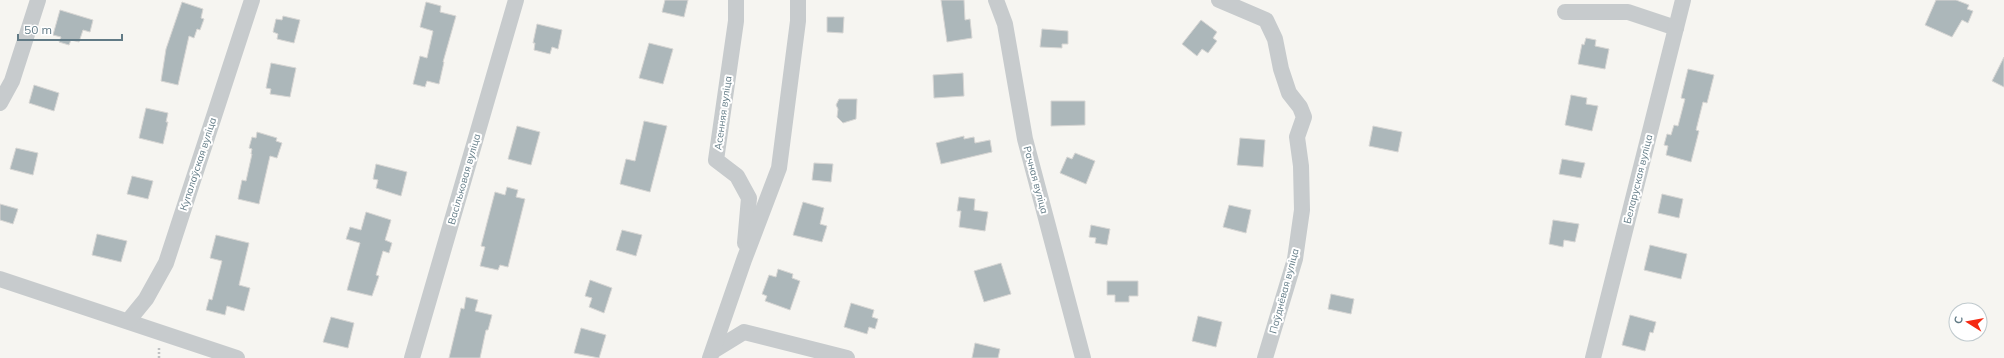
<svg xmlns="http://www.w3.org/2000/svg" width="2004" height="358" font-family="Mulish,sans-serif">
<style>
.building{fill:#acb7ba;stroke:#d7d6d4}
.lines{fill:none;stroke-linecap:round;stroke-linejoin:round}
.path{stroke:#c0c2c3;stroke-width:2.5;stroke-dasharray:2 2;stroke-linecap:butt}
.minor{stroke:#c7cbcd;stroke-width:16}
.labels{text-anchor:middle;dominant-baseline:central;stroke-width:4;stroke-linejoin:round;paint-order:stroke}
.street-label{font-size:10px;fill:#617a85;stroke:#fff}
</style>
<rect width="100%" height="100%" fill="#f6f5f1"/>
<g class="building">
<path d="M665,0H688L684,17L662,12Z"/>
<path d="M941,0H964L965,20L970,19L972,38L947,42Z"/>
<path d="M1936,0H1956L1969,5L1967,9L1973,11L1968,23L1962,20L1952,37L1925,25Z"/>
<path d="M182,2L203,9L201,18L204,19L200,30L197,29L194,38L189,36L178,85L161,81L166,49Z"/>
<path d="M426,2L441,6L440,12L456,16L443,62H444L439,84L427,81L425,87L413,84L420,56L427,58L433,31L420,27Z"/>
<path d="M60,10L93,20L90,32L83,30L79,42L71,40L69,45L59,42L61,37L53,35Z"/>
<path d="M283,16L300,20L294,43L277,39L278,34L273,32L276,19L282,20Z"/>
<path d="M827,17H844L843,33L827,32Z"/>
<path d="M1201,20L1217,32L1213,38L1217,41L1208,53L1202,49L1197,56L1182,44Z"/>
<path d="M537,24L562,30L558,49L552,47L550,54L534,50L535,43H533Z"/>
<path d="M1042,29L1068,31V44H1062V48L1040,47Z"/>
<path d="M1586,38L1596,40L1595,46L1609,49L1605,69L1578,64L1582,44L1584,45Z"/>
<path d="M649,43L673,49L663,84L639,78Z"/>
<path d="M2004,57V87L1992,81Z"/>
<path d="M271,63L296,68L290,97L270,94L271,89L266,88Z"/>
<path d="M1688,69L1714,75L1707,103L1703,102L1696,130L1699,131L1691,162L1666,155L1668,146L1664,145L1667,134L1671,135L1674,125L1678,126L1685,99L1681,98Z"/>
<path d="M963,73L964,96L934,98L933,75Z"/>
<path d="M34,85L59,93L54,111L29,103Z"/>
<path d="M1571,95L1587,98L1586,104L1598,106L1592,131L1565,125Z"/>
<path d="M839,99H857L856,119L843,123L837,117L838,109L836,105Z"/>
<path d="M1051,101H1085V125L1051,126Z"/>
<path d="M146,108L168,113L166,122H168L163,144L139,138Z"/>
<path d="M644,121L667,126L650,192L620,184L626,159L635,161Z"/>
<path d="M517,126L540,132L531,165L508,159Z"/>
<path d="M1373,126L1402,132L1398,152L1369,146Z"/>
<path d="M257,132L277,138L276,141L282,143L277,158L270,156L259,204L238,199L242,180L246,181L252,154H251L252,149L249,148L252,137L256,138Z"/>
<path d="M964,136V139L974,137L975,143L990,140L992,152L941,164L936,143Z"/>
<path d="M1240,138L1265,140L1263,167L1237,165Z"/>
<path d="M16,148L38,153L33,175L10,169Z"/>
<path d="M1075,153L1095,161L1086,184L1060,173L1067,157L1072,159Z"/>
<path d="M1562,159L1585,163L1581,178L1559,174Z"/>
<path d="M814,163L833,164L831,182L812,180Z"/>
<path d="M376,164L407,172L401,196L376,188L378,180L373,179Z"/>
<path d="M132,176L153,181L148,199L127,194Z"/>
<path d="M507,187L518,190L516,197L525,199L508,267L500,265L498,270L480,266L485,247L481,246L495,192L505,195Z"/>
<path d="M1662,194L1683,199L1679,218L1658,213Z"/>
<path d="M959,197L975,199L974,210L988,212L985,231L959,227L961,211H957Z"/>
<path d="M803,202L824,208L820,224L827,226L822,242L793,235Z"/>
<path d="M0,204L18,209L13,224L0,220Z"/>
<path d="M1229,205L1251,210L1246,233L1223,227Z"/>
<path d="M366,212L391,220L385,240L392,243L389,253L383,251L376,275L379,276L372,296L347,290L360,243L346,239L350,227L361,230Z"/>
<path d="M1553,220L1579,224L1575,242L1564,240L1563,247L1549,244Z"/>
<path d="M1091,225L1110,229L1107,245L1095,243L1096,238L1089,237Z"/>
<path d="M622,230L642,235L636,256L616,250Z"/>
<path d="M97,234L127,241L121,262L92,255Z"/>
<path d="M216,235L249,243L239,285L250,288L244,311L227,306L225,315L206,310L209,299L212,300L222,261L210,258Z"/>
<path d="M1650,245L1687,254L1681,279L1644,270Z"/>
<path d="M1001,263L1011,294L984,302L974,271Z"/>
<path d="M778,269L793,274L792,278L800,281L790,310L765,301L767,296L762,294L769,275L776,277Z"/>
<path d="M590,280L612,288L604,313L589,307L592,298L585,296Z"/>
<path d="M1107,281H1138V296H1129V302H1115V295H1107Z"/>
<path d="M1331,294L1354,299L1351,314L1328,309Z"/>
<path d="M466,297L478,300L475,311L492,315L488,330H486L480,358H449L461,308L464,309Z"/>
<path d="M851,303L874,310L872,317L878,319L875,329L869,327L867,334L844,327Z"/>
<path d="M1630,315L1656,322L1653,333L1650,332L1645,351L1622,345Z"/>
<path d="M1198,316L1222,322L1216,347L1192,341Z"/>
<path d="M331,317L354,323L348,348L323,342Z"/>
<path d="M581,328L606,335L599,358L574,353Z"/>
<path d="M975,343L1000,349L998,358H972Z"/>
</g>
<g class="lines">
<path class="path" d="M159,348V358"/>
<g class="minor">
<path d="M736,0V21L716,160L737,176L749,198L745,243"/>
<path d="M996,0L1005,24L1025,139L1083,358"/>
<path d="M1219,0L1266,20L1275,39L1281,69L1289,93L1300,107L1304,117L1297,137L1301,166L1302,210L1295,259L1265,358"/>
<path d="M1565,12H1628L1676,28"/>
<path d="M0,103L12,81L38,0"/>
<path d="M0,279L237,358"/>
<path d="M128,321L146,299L166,263L252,0"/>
<path d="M713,351L744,332L847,358"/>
<path d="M412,358L516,0"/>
<path d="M710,358L744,260L779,168L798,21V0"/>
<path d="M1593,358L1683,0"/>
</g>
</g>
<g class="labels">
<g class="street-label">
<text transform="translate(723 113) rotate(-82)">Асенняя вуліца</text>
<text transform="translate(198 164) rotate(-72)">Купалаўская вуліца</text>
<text transform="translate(464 179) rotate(-74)">Васільковая вуліца</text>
<text transform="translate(1638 179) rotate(-76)">Беларуская вуліца</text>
<text transform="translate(1036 180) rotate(75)">Рачная вуліца</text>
<text transform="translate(1284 291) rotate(-75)">Паўднёвая вуліца</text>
</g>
</g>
<g transform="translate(1968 322) rotate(281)"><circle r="19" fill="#ffffff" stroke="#c0cace"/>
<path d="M0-3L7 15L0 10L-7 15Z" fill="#f52911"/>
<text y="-6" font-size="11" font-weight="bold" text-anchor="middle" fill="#617a85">С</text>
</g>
<path d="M18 34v6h104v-6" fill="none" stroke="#617a85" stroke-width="2"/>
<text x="24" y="34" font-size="12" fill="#617a85" stroke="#ffffff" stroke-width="3" paint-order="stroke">50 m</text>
</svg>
